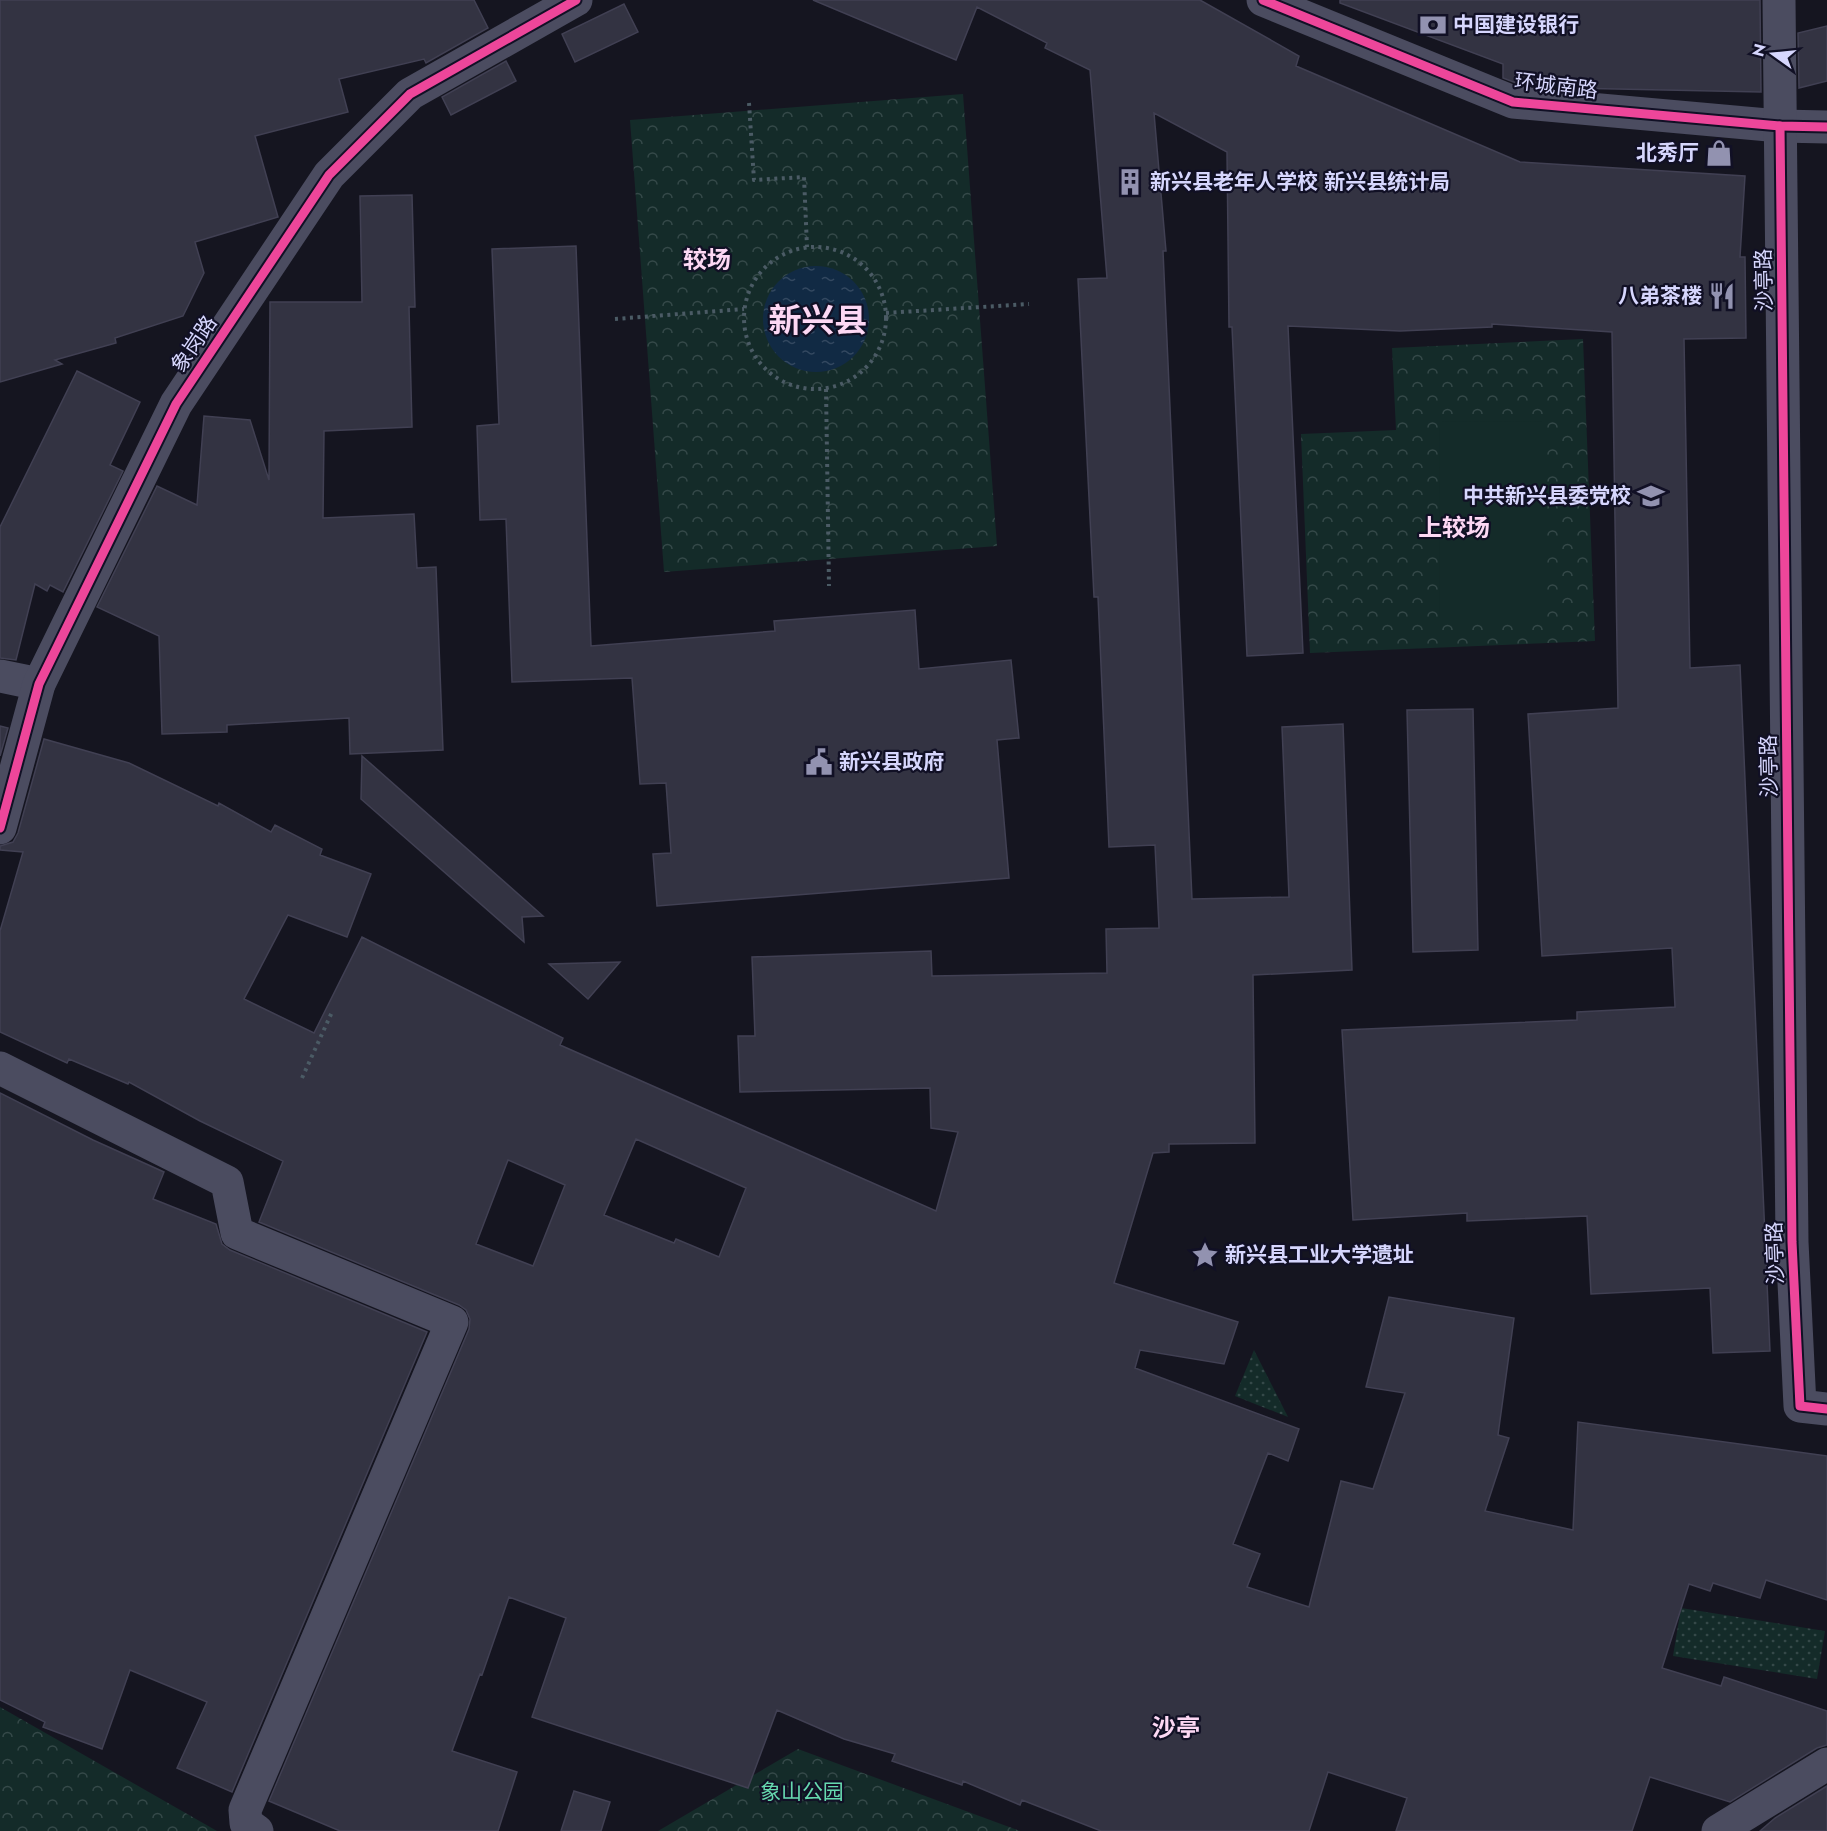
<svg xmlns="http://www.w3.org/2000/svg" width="1827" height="1831" font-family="Jost,'Noto Sans SC',sans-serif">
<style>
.grass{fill:url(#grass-dots)}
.forest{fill:url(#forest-crowns)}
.garden{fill:#142b29}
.water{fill:url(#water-ripples)}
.building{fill:#333342;stroke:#414053;stroke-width:1.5;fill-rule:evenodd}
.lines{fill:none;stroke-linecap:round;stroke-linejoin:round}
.path{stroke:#4b5b65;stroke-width:4;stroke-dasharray:3 4.5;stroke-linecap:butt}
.minor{stroke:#4b4c60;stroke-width:33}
.cycleway-casing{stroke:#111025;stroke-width:13}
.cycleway{stroke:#ed469a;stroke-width:9}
.labels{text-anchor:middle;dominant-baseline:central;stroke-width:4.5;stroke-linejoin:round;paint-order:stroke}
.poi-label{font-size:21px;font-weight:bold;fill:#d6d6fd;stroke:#111025;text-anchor:start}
.street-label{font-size:21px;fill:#d6d6fd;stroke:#111025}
.park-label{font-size:21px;fill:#66d9af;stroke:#111025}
.quarter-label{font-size:24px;font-weight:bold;fill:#fdd8f4;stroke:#111025}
.town-label{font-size:33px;font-weight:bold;fill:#fdd8f4;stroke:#111025}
</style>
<defs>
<pattern id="grass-dots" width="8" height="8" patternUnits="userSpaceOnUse" patternTransform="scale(1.5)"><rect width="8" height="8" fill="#142b29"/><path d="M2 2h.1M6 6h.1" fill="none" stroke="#354949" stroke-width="1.8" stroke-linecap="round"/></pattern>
<pattern id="forest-crowns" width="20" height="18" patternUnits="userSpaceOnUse" patternTransform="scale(1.5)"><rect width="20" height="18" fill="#142b29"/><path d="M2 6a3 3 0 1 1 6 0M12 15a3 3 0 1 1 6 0" fill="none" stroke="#354949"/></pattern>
<pattern id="water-ripples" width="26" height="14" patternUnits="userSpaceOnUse" patternTransform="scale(1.5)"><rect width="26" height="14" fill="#112a44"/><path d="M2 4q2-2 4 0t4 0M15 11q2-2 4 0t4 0" fill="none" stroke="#334860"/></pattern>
</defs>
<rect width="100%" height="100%" fill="#151520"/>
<g class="grass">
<path d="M1254,1350L1288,1417L1235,1396Z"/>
<path d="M1681,1608L1825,1631L1817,1679L1673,1656Z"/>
</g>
<g class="forest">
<path d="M963,94L997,546L664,572L630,120Z"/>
<path d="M1583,339L1595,641L1310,653L1301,434L1396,430L1392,348Z"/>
<path d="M0,1707L217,1831H0Z"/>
<path d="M798,1749L1020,1831H658Z"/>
</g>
<path class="garden" d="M1545,421V624H1440L1439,422Z"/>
<circle class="water" cx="816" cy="319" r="53"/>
<g class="building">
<path d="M0,0H474L488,28L426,63L424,59L339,79L348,112L255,136L278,217L195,242L204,273L183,316L115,338L116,343L55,360L62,364L0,382Z"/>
<path d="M813,0H1200L1299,56L1296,66L1520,162L1745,176L1740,257H1745L1746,338L1684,339L1690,668L1740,665L1770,1351L1713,1353L1710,1288L1591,1294L1587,1216L1467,1221V1213L1353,1220L1342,1030L1577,1020V1012L1675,1007L1672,948L1542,956L1528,714L1618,708L1612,332L1492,324V327L1400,331L1288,326L1303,653L1247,656L1232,327H1229L1227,152L1154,113L1166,251H1163L1192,899L1289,897L1282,727L1343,724L1352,970L1253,975L1255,1143L1169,1144V1152L1153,1153L1114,1283L1238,1322L1224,1364L1140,1350L1135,1368L1299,1429L1288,1461L1268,1453L1233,1544L1260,1554L1247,1587L1309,1607L1341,1481L1373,1489L1405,1393L1366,1387L1389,1297L1514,1318L1498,1435L1509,1438L1485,1511L1573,1530L1578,1422L1827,1456V1600L1766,1580L1760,1598L1713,1583L1710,1591L1689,1584L1662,1668L1721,1686L1724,1677L1827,1711V1745L1817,1748L1730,1802L1650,1777L1632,1831H1396L1407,1798L1328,1772L1309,1831H1101L1022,1800L1020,1805L963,1781L962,1785L892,1761L895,1754L844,1739L777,1710L748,1788L532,1717L566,1618L509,1597L482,1675L480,1674L452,1751L517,1772L498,1831H340L269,1801L469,1329L470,1319L466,1310L459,1305L259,1222L283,1161L200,1121L129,1082L128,1084L69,1059L67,1063L0,1032V931L23,852L0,850V846L13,842L18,833L44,739L129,763L218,806L219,803L271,832L275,825L322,849L320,855L371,874L347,937L288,915L244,999L314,1033L362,937L563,1038L560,1045L936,1211L958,1132L931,1128L930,1088L740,1092L738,1036H755L752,957L931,951L932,976L1107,973L1106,929L1159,928L1155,845L1109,847L1098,597H1094L1078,279L1107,278L1090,70L1045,48L1047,43L977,7L956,60ZM636,1139L746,1188L719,1257L676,1239L674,1243L604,1215ZM508,1160L565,1185L533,1266L476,1244Z"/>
<path d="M1340,0H1760L1761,92L1568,88V83H1516L1503,78V64L1340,3Z"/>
<path d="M624,4L638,32L575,62L562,34Z"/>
<path d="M1827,26V81L1799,88L1798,33Z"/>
<path d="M506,61L516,81L451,115L442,97Z"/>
<path d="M412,195L415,307H409L412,427L324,431L323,518L414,514L417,568L436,567L443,750L350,754L349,718L227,725V732L162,734L159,636L97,607L157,486L197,505L204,416L250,420L269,480L270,302H362L360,196Z"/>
<path d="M576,246L591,646L775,631L774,621L915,610L919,669L1011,660L1019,738L997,740L1009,878L657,906L653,854L671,853L666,783L640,784L632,678L512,682L506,519L480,520L477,426L499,424L492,249Z"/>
<path d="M77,371L140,402L110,465L123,471L63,592L50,585L47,591L35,584L16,660L0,658V527Z"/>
<path d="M1473,709L1478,950L1413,952L1407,710Z"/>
<path d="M0,726L8,728L0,756Z"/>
<path d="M362,756L543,916L522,917L524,942L361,799Z"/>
<path d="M620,962L588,999L549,964Z"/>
<path d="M0,1093L93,1140L164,1172L153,1199L216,1224L222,1244L230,1250L427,1332L232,1792L177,1768L207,1702L130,1670L102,1749L43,1727L45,1722L0,1700Z"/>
<path d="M1827,1786V1831H1760L1775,1818Z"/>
<path d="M574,1791L610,1802L601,1831H561Z"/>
</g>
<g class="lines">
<g class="path">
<path d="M749,103L754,180L804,177L807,247"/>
<circle cx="815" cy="318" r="71"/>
<path d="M886,313L1029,304"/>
<path d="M615,319L744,309"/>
<path d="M826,389L829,586"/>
<path d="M302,1078L332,1012"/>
</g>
<g class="minor">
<path d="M1263,0L1513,102L1780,126L1827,127"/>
<path d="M1779,0L1792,1242L1800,1406L1827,1409"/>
<path d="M0,676L39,684"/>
<path d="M0,828L39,684L176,404L329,175L410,94L576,0"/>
<path d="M0,1068L227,1182L237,1233L452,1322L245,1810L246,1823L257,1831"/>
<path d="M1718,1831L1827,1764"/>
</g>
<defs>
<g id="cycleway">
<path d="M1263,0L1513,102L1780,126L1827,127"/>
<path d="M1780,126L1792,1242L1800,1406L1827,1409"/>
<path d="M0,828L39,684L176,404L329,175L410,94L576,0"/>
</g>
</defs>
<use href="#cycleway" class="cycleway-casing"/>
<use href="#cycleway" class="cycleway"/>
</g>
<defs>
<symbol id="bank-bare" viewBox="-9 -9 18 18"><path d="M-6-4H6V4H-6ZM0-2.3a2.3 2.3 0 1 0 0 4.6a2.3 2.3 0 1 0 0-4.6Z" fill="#9292b0" stroke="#111025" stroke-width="2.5" paint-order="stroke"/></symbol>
<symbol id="shop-bare" viewBox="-9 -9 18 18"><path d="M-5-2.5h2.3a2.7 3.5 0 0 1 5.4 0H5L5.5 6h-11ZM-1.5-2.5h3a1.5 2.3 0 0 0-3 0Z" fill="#9292b0" stroke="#111025" stroke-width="2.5" paint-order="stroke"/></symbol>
<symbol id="building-bare" viewBox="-9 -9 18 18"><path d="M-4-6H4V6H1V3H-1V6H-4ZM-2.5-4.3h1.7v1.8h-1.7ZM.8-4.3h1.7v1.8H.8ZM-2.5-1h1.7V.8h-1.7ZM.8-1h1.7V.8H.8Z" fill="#9292b0" stroke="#111025" stroke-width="2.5" paint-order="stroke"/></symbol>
<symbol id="restaurant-bare" viewBox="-9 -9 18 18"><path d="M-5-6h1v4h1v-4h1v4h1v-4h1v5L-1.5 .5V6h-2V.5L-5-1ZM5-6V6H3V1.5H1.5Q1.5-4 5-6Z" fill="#9292b0" stroke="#111025" stroke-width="2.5" paint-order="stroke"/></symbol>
<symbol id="school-bare" viewBox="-9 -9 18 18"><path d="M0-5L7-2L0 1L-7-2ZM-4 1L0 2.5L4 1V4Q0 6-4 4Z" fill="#9292b0" stroke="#111025" stroke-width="2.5" paint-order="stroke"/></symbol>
<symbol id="civic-bare" viewBox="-9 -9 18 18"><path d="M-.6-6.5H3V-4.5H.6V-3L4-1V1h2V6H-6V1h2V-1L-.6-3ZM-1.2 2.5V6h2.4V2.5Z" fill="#9292b0" stroke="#111025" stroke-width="2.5" paint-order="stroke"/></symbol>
<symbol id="sight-bare" viewBox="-9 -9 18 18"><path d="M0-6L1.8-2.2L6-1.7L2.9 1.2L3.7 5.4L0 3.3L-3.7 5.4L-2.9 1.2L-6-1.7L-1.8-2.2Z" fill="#9292b0" stroke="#111025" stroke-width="2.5" paint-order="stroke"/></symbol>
</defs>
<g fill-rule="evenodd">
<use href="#bank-bare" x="1414" y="6" width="38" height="38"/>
<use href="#shop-bare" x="1700" y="134" width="38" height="38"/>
<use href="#building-bare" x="1111" y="163" width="38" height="38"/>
<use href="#restaurant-bare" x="1703" y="277" width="38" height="38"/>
<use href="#school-bare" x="1632" y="477" width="38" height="38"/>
<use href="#civic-bare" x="800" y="743" width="38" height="38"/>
<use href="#sight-bare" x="1186" y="1236" width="38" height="38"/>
</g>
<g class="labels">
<g class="poi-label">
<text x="1453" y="25">中国建设银行</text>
<text x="1699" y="153" text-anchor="end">北秀厅</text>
<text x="1150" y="182">新兴县老年人学校 新兴县统计局</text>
<text x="1702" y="296" text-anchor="end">八弟茶楼</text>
<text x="1631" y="496" text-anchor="end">中共新兴县委党校</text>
<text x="839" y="762">新兴县政府</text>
<text x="1225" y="1255">新兴县工业大学遗址</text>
</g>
<g class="street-label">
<text transform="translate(1556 86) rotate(7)">环城南路</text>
<text transform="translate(1764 280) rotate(-91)">沙亭路</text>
<text transform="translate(194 344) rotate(-56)">象岗路</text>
<text transform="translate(1769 766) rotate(-91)">沙亭路</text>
<text transform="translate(1775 1253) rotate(-92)">沙亭路</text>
</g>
<g class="park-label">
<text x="802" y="1792">象山公园</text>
</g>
<g class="quarter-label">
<text x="707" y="259">较场</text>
<text x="1454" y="527">上较场</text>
<text x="1176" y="1727">沙亭</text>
</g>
<g class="town-label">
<text x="818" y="320">新兴县</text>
</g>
</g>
<g transform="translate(1773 54) rotate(285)" stroke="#111025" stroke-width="4.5" paint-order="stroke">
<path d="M0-4.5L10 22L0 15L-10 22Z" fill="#d6d6fd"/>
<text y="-9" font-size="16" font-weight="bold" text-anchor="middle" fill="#d6d6fd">N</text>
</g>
</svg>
